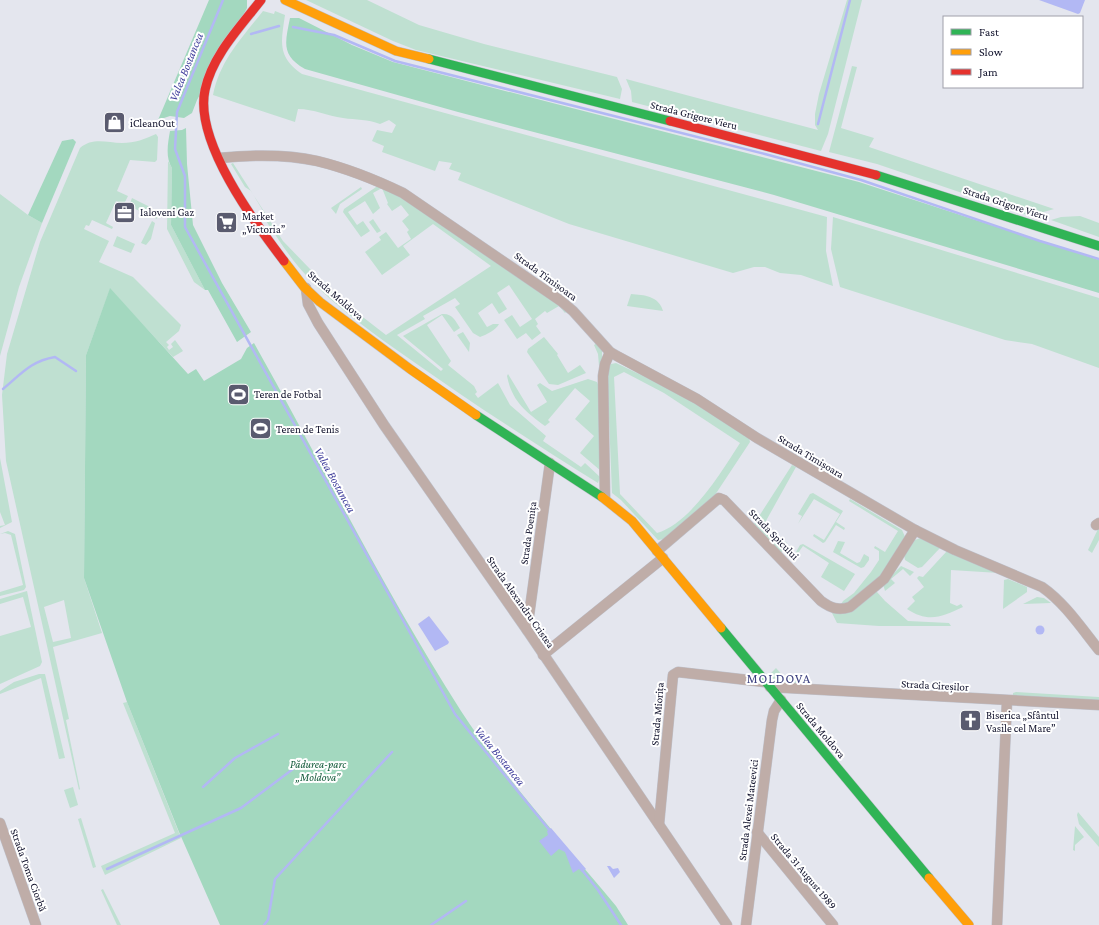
<svg xmlns="http://www.w3.org/2000/svg" width="1099" height="925" font-family="'Crimson Pro',serif">
<style>
.green{fill:#bfe0d1;fill-rule:evenodd}
.forest{fill:#a3d8bf}
.water{fill:#b2b8f4}
.lines{fill:none;stroke-linecap:round;stroke-linejoin:round}
.stream{stroke:#b2b8f4;stroke-width:2.5}
.street-casing{stroke:#bec0ca;stroke-width:11}
.fast-casing{stroke:#bec0ca;stroke-width:10}
.slow-casing{stroke:#bec0ca;stroke-width:10}
.jam-casing{stroke:#bec0ca;stroke-width:10}
.street{stroke:#bfada8;stroke-width:10}
.fast{stroke:#30b455;stroke-width:9}
.slow{stroke:#ff9f0a;stroke-width:9}
.jam{stroke:#e5322d;stroke-width:9}
.labels{text-anchor:middle;dominant-baseline:central;stroke-width:4;stroke-linejoin:round;paint-order:stroke}
.street-label{font-size:11px;fill:#0f102a;stroke:#fff}
.poi-label{font-size:11px;fill:#0f102a;stroke:#fff;text-anchor:start}
.park-label{font-size:11px;font-style:italic;fill:#105938;stroke:#fff}
.water-label{font-size:12px;font-style:italic;fill:#403f9c;stroke:#fff}
.quarter-label{font-size:13px;letter-spacing:1px;fill:#3f4381;stroke:#fff}
</style>
<rect width="100%" height="100%" fill="#e4e6ee"/>
<g class="green">
<path d="M306,0H367L419,25L484,44L617,77L622,89L620,99L416,50L393,41Z"/>
<path d="M847,0H862L828,134L821,151L632,102L631,91L626,79L818,130L815,125V114L819,94Z"/>
<path d="M263,11L274,14L275,11L285,15C281,42 277,57 302,74L827,217L826,251L833,286L801,275L780,273L765,267H754L733,273L569,224L458,180L461,173L449,169L452,163L439,161L435,171L382,152L384,146L372,141L377,130L392,133L396,125L389,120L380,124C368,119 356,120 343,118C327,116 314,109 298,109L295,122L213,95C220,60 242,38 263,11Z"/>
<path d="M852,66L857,67L841,128L874,138L869,147L1054,209L1030,216L877,164L829,152Z"/>
<path d="M156,134L158,137L157,160L155,162L130,160L117,191L128,196L124,204L116,201L106,223L113,227L112,229L92,220L89,226L86,225L84,229L109,241L99,262L133,277L181,325L179,331L166,342L169,345L167,347L169,350L173,347L171,344L175,340L183,351L173,357L110,289L86,355L84,578L102,633L53,647L69,719L66,720L80,789L79,790L6,461L2,395L7,354L40,242L80,148C93,137 107,143 122,143C135,143 145,139 156,134ZM64,600L71,638L53,642L44,607Z"/>
<path d="M168,161L172,168L171,225L205,290L194,282L167,229Z"/>
<path d="M233,163L283,241L337,297L386,335L491,266L433,224L403,246L410,255L382,275L365,252L381,240L379,237L386,232L398,248L411,239L407,232L409,230L402,221L409,215L401,205L392,211L387,204L388,203L382,188L373,193L380,208L373,214L365,201L348,212L357,225L363,221L370,231L361,237L343,212L344,209L379,185L416,205L567,311L565,313L559,306L547,313L545,311L535,319L538,324L536,326L541,333L532,340L526,333L517,339L504,320L512,315L520,327L532,319L509,285L497,293L507,309L499,314L492,303L478,313L487,327L493,324H499C496,330 486,335 480,337L473,333L455,307L460,304L455,298L423,316L425,319L397,335L441,371L443,369L403,336L442,314C452,313 455,320 460,328L454,332L442,315L427,325L451,361L448,365L474,386L477,392L475,394L478,398L498,383L510,405L546,436L543,441L581,467L585,463L600,477L598,483C535,444 472,403 411,360C374,334 336,308 305,274C289,257 277,237 264,218L263,211L251,191L245,187L231,164Z"/>
<path d="M361,187L362,189L340,204L336,214L331,208Z"/>
<path d="M0,194L28,215L42,223L19,287L0,356Z"/>
<path d="M132,198L150,207L157,214V219L129,206Z"/>
<path d="M1080,216L1099,223V237L1051,220L1061,217Z"/>
<path d="M833,217L1099,298V368L1032,344L1005,340L840,287L831,249Z"/>
<path d="M373,219L381,231L377,233L369,222Z"/>
<path d="M152,221L155,223L151,239L146,245L141,243Z"/>
<path d="M117,236L135,244L131,253L113,246Z"/>
<path d="M631,294C644,295 659,296 663,311L627,306Z"/>
<path d="M463,332L470,343L469,352L457,335Z"/>
<path d="M544,337L558,354L557,355L568,373L580,365L586,373L558,385L549,384L527,352L528,349Z"/>
<path d="M597,343L602,349V365L599,366L598,354L594,345Z"/>
<path d="M616,363L681,394L749,438L750,442L709,504L665,539L658,540L621,500L612,493L607,368L611,364ZM624,372L664,393L740,443C722,471 690,524 657,533L620,494L614,377Z"/>
<path d="M508,374L531,412L547,402L537,385L540,383L552,391L588,379L597,382L599,387L601,471L580,453L594,436L575,419L590,401L575,388L548,420L550,422L545,426C525,411 512,401 507,376Z"/>
<path d="M0,458L12,522L0,528V526L5,525L0,512Z"/>
<path d="M792,465L796,467L762,528L787,543L781,553L754,524Z"/>
<path d="M813,493L843,511L836,522L845,528L844,530L836,525L825,542L823,543L813,536L814,534L824,540L840,514L814,499L798,524L802,516L798,514L810,494Z"/>
<path d="M850,499L902,530L906,539L888,569L848,606L839,608L843,601L854,593L871,572L879,560V551L874,548L875,546L885,552L898,531L849,501Z"/>
<path d="M1099,527V540L1092,553L1088,550Z"/>
<path d="M8,531L15,534L26,587L24,590L0,596V592L23,585L11,535L5,533L0,534Z"/>
<path d="M923,537L939,546L940,548L922,567L918,568L905,560L904,555L915,540Z"/>
<path d="M838,541L845,542L840,553L857,563L860,562L864,554L869,557V560L864,567L861,568L833,552Z"/>
<path d="M803,544L855,574L844,591L821,577L829,563L803,546L798,553L796,552L800,545Z"/>
<path d="M947,551L999,573L951,570L950,603L957,606L961,604L963,607C942,617 928,623 907,609L915,601L912,597L924,587L917,578L919,576L923,577Z"/>
<path d="M901,566L914,572L910,576L903,569L891,579L895,583L885,591L883,584Z"/>
<path d="M1008,579L1027,587V592L1003,609L1004,580Z"/>
<path d="M27,591L42,662L40,666L0,684V636L31,627L23,597L0,604V599Z"/>
<path d="M873,591L877,592L885,601L908,621L949,623L951,626H879L837,623L832,613L848,612Z"/>
<path d="M1037,597L1044,598L1051,603L1023,604Z"/>
<path d="M776,668L783,676L796,674L798,679L809,680L808,684L777,683L774,681L769,675Z"/>
<path d="M39,674H45L65,758L59,759L41,678L0,694V691L14,682Z"/>
<path d="M1016,692L1099,697V701L1013,696V693Z"/>
<path d="M127,702L181,838L105,875L101,866L175,833L123,703Z"/>
<path d="M73,787L78,805L70,808L64,790Z"/>
<path d="M1078,812L1099,837V847L1079,824L1077,815Z"/>
<path d="M81,818L96,867L93,868L78,819Z"/>
<path d="M1075,826L1084,837L1075,845V851L1073,850Z"/>
<path d="M103,889L121,925H117L101,890Z"/>
</g>
<g class="forest">
<path d="M209,0H247V8L197,100L192,113L184,118L170,116L158,120Z"/>
<path d="M290,18H299L352,45L393,62L859,182L1099,260V293L774,195L458,112L305,69C281,55 285,43 290,18Z"/>
<path d="M186,128L187,164L193,225L222,283L251,332L237,342L208,290H205L171,225L172,168C165,157 168,143 170,131L182,130Z"/>
<path d="M73,139L76,142L42,223L28,215L62,141Z"/>
<path d="M110,288L188,374L196,369L204,381L241,359L247,348L254,343C323,466 385,592 461,711C506,780 563,842 616,906L628,925H220L179,832L127,702L84,578L86,355Z"/>
</g>
<g class="water">
<path d="M1039,0H1085L1080,13L1078,14Z"/>
<path d="M429,616L449,642L448,644L435,651L418,624Z"/>
<circle cx="1040" cy="630" r="4.5"/>
<path d="M551,828L586,869L582,872L579,869L573,873L565,852L559,849L551,856L539,841L548,835L547,831Z"/>
<path d="M607,866H610L613,869L618,868L620,872L614,878Z"/>
</g>
<g class="lines">
<g class="stream">
<path d="M223,0L177,112L175,149L185,176V227L455,714L551,832"/>
<path d="M293,27L334,35L395,61L765,154L861,180L1040,241L1099,259"/>
<path d="M251,34L279,26"/>
<path d="M818,124L850,0"/>
<path d="M3,389C21,374 31,361 55,357L76,371"/>
<path d="M203,787L235,758L278,734"/>
<path d="M107,869L241,808L293,769"/>
<path d="M582,870L598,890L621,925"/>
<path d="M264,925L268,920L275,879L392,752"/>
<path d="M431,925L466,901"/>
</g>
<defs>
<g id="street">
<path d="M219,158C250,155 286,154 317,161C346,168 376,180 403,193L561,301L573,311L610,352L617,356L697,399L757,438L915,530L955,550L1042,587C1065,603 1082,629 1099,650"/>
<path d="M306,288L308,304L318,323L384,425L527,630L727,925"/>
<path d="M605,498L603,376L605,364L610,352"/>
<path d="M1096,525L1099,523"/>
<path d="M657,551L719,498L724,500L821,601C831,608 838,611 850,607L884,579L915,530"/>
<path d="M527,630L550,463"/>
<path d="M543,655L663,558"/>
<path d="M770,687L1099,705"/>
<path d="M0,823L36,925"/>
<path d="M659,824L673,675L678,672L765,682"/>
<path d="M757,832L833,925"/>
<path d="M746,925L772,720L774,711L781,700"/>
<path d="M997,925L1007,701"/>
</g>
<g id="fast">
<path d="M429,59L670,121"/>
<path d="M876,175L1099,246"/>
<path d="M476,415L602,497"/>
<path d="M721,628L929,878"/>
</g>
<g id="slow">
<path d="M285,0L396,51L429,59"/>
<path d="M284,261L304,287L320,302L410,369L476,415"/>
<path d="M602,497L632,521L721,628"/>
<path d="M929,878L969,925"/>
</g>
<g id="jam">
<path d="M261,0C240,27 212,56 205,90C194,141 254,222 284,261"/>
<path d="M670,121L876,175"/>
</g>
</defs>
<use href="#street" class="street-casing"/>
<use href="#fast" class="fast-casing"/>
<use href="#slow" class="slow-casing"/>
<use href="#jam" class="jam-casing"/>
<use href="#street" class="street"/>
<use href="#fast" class="fast"/>
<use href="#slow" class="slow"/>
<use href="#jam" class="jam"/>
</g>
<defs>
<symbol id="shop-square" viewBox="-11 -11 22 22"><rect x="-9" y="-9" width="18" height="18" rx="4" fill="#5a5b6f" stroke="#fff"/><path d="M-5-2.5h2.3a2.7 3.5 0 0 1 5.4 0H5L5.5 6h-11ZM-1.5-2.5h3a1.5 2.3 0 0 0-3 0Z" fill="#fff"/></symbol>
<symbol id="office-square" viewBox="-11 -11 22 22"><rect x="-9" y="-9" width="18" height="18" rx="4" fill="#5a5b6f" stroke="#fff"/><path d="M-6-3h4V-5.5h4V-3h4V5H-6ZM-1-4.5V-3h2v-1.5ZM-6 0V1H6V0Z" fill="#fff"/></symbol>
<symbol id="supermarket-square" viewBox="-11 -11 22 22"><rect x="-9" y="-9" width="18" height="18" rx="4" fill="#5a5b6f" stroke="#fff"/><path d="M-6-5.5h2.5l.6 2H6L4.5 2H-2.5L-4.4-4H-6ZM-1.5 3.2a1.3 1.3 0 1 0 .1 0ZM3 3.2a1.3 1.3 0 1 0 .1 0Z" fill="#fff"/></symbol>
<symbol id="stadium-square" viewBox="-11 -11 22 22"><rect x="-9" y="-9" width="18" height="18" rx="4" fill="#5a5b6f" stroke="#fff"/><path d="M0-5a6.5 5 0 1 0 0 10a6.5 5 0 1 0 0-10ZM-3.5-1.8h7v3.6h-7Z" fill="#fff"/></symbol>
<symbol id="church-square" viewBox="-11 -11 22 22"><rect x="-9" y="-9" width="18" height="18" rx="4" fill="#5a5b6f" stroke="#fff"/><path d="M-1.2-6h2.4v3.5h3.3v2.4h-3.3V6h-2.4V-.1h-3.3v-2.4h3.3Z" fill="#fff"/></symbol>
</defs>
<g fill-rule="evenodd">
<use href="#shop-square" x="102" y="110" width="25" height="25"/>
<use href="#office-square" x="112" y="200" width="25" height="25"/>
<use href="#supermarket-square" x="214" y="210" width="25" height="25"/>
<use href="#stadium-square" x="226" y="382" width="25" height="25"/>
<use href="#stadium-square" x="248" y="416" width="25" height="25"/>
<use href="#church-square" x="958" y="708" width="25" height="25"/>
</g>
<g class="labels">
<g class="street-label">
<text transform="translate(694 115) rotate(14)">Strada Grigore Vieru</text>
<text transform="translate(1006 203) rotate(18)">Strada Grigore Vieru</text>
<text transform="translate(546 276) rotate(36)">Strada Timișoara</text>
<text transform="translate(336 295) rotate(41)">Strada Moldova</text>
<text transform="translate(811 456) rotate(31)">Strada Timișoara</text>
<text transform="translate(528 533) rotate(-82)">Strada Poenița</text>
<text transform="translate(774 534) rotate(46)">Strada Spicului</text>
<text transform="translate(521 602) rotate(55)">Strada Alexandru Cristea</text>
<text transform="translate(935 685) rotate(3)">Strada Cireșilor</text>
<text transform="translate(657 714) rotate(-85)">Strada Miorița</text>
<text transform="translate(821 730) rotate(50)">Strada Moldova</text>
<text transform="translate(748 810) rotate(-83)">Strada Alexei Mateevici</text>
<text transform="translate(29 870) rotate(70)">Strada Toma Ciorbă</text>
<text transform="translate(804 871) rotate(50)">Strada 31 August 1989</text>
</g>
<g class="poi-label">
<text x="130" y="123">iCleanOut</text>
<text x="140" y="212">Ialoveni Gaz</text>
<text x="242" y="216">Market<tspan x="242" dy="13">„Victoria”</tspan></text>
<text x="254" y="394">Teren de Fotbal</text>
<text x="276" y="429">Teren de Tenis</text>
<text x="986" y="715">Biserica „Sfântul<tspan x="986" dy="13">Vasile cel Mare”</tspan></text>
</g>
<g class="park-label">
<text x="318" y="764">Pădurea-parc<tspan x="318" dy="13">„Moldova”</tspan></text>
</g>
<g class="water-label">
<text transform="translate(186 67) rotate(-68)">Valea Bostancea</text>
<text transform="translate(335 480) rotate(61)">Valea Bostancea</text>
<text transform="translate(500 756) rotate(51)">Valea Bostancea</text>
</g>
<g class="quarter-label">
<text x="779" y="678">MOLDOVA</text>
</g>
</g>
<rect x="943" y="16" width="140" height="72" fill="#ffffff" stroke="#9f9faa"/>
<rect x="951" y="29" width="20" height="6" fill="#30b455" stroke="#9f9faa"/>
<text x="979" y="36" font-size="12" fill="#0f102a">Fast</text>
<rect x="951" y="49" width="20" height="6" fill="#ff9f0a" stroke="#9f9faa"/>
<text x="979" y="56" font-size="12" fill="#0f102a">Slow</text>
<rect x="951" y="69" width="20" height="6" fill="#e5322d" stroke="#9f9faa"/>
<text x="979" y="76" font-size="12" fill="#0f102a">Jam</text>
</svg>
